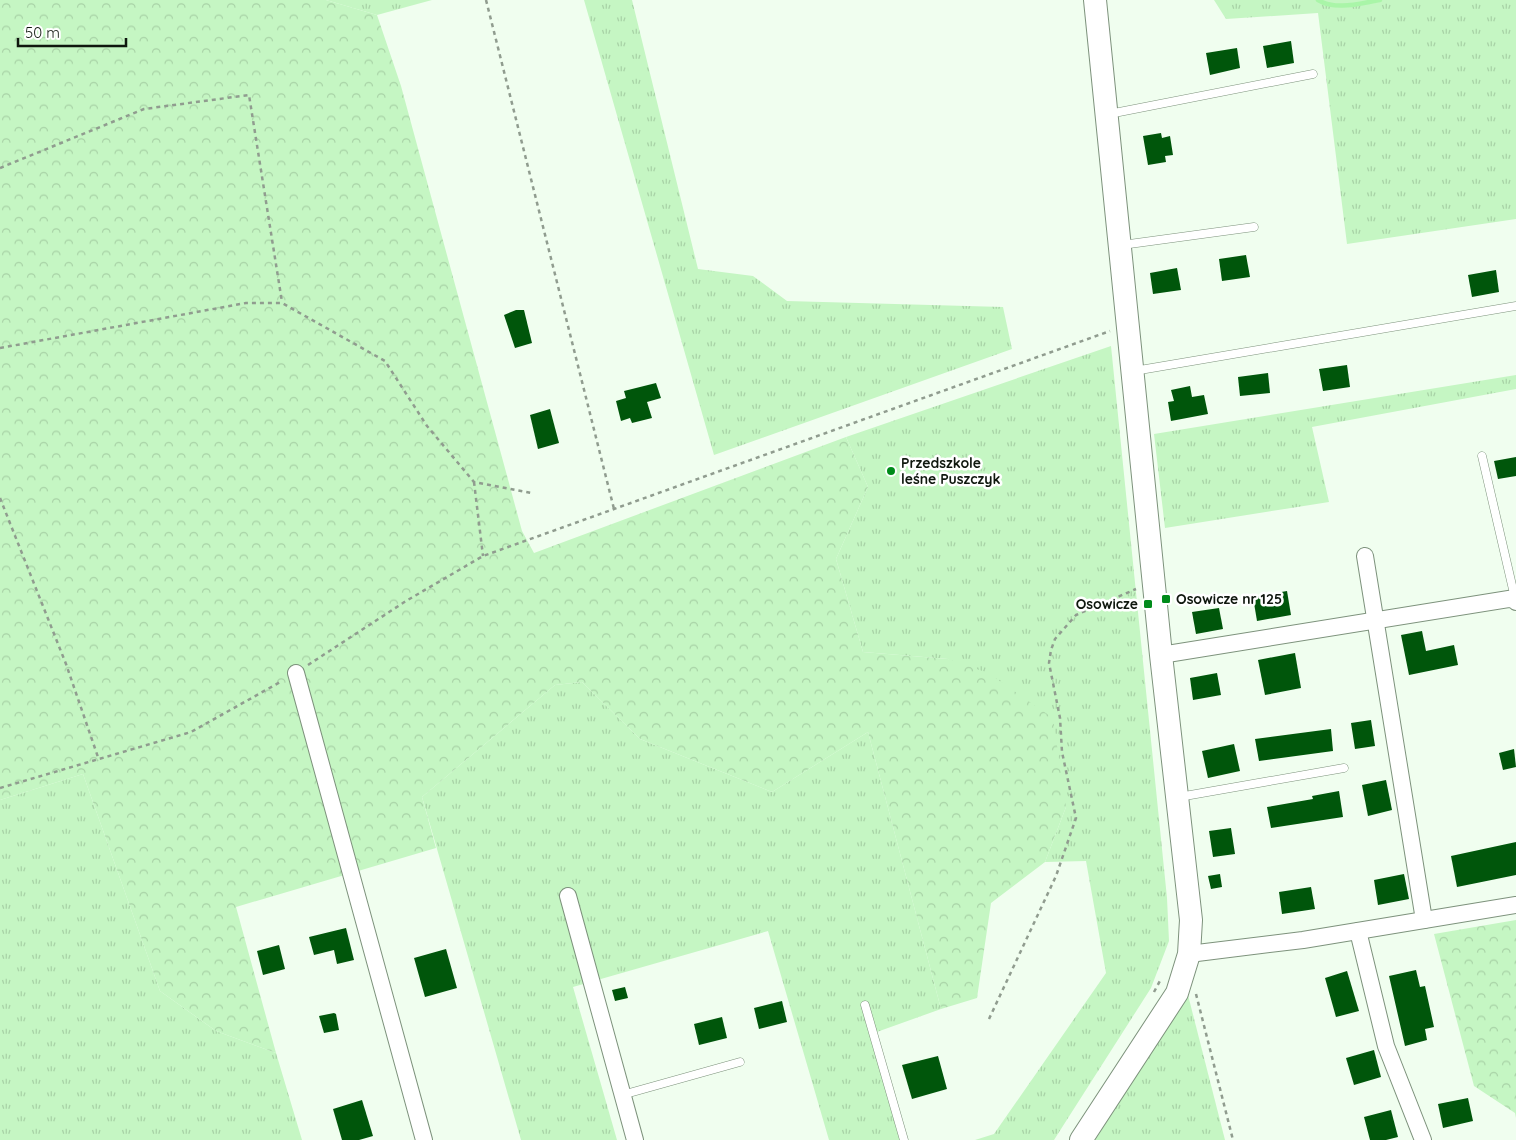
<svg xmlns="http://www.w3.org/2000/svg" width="1516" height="1140" font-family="Quicksand,sans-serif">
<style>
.grass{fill:url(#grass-tufts)}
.forest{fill:url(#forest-crowns)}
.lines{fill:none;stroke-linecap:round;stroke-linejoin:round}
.stream{stroke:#a9f5a8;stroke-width:4.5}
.building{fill:#00560b}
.lane-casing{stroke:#7d927c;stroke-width:9}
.street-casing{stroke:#7d927c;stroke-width:18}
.secondary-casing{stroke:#7d927c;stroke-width:24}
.path{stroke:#909c8f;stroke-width:2.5;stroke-dasharray:4 4;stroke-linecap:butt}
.lane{stroke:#fff;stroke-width:8}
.street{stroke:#fff;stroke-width:16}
.secondary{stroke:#fff;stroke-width:22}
.poi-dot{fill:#008b1a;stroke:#fff;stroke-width:2}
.labels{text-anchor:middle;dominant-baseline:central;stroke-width:5;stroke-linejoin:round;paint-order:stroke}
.poi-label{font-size:14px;font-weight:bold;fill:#0f170e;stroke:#fff;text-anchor:start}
</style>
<defs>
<pattern id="grass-tufts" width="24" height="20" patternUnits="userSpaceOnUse" patternTransform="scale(1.25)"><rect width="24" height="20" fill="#c5f6c3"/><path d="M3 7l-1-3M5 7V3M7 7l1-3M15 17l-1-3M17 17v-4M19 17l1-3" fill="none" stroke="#a8d2a6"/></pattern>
<pattern id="forest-crowns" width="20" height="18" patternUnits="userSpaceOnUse" patternTransform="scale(1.25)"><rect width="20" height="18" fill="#c5f6c3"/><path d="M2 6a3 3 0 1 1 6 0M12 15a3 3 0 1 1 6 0" fill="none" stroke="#a8d2a6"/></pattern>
</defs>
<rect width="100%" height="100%" fill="#f0feef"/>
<g class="grass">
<path d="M326,0H432L377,15Z"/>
<path d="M584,0H632L698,269L753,276L787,301L1003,307L1012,349L714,455Z"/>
<path d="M1214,0H1516V219L1347,244L1318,13L1226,19Z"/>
<path d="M1111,346L1167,898L1169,941L1151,988L1054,1140H975L994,1134L1106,973L1086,861L1045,862L1066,807L948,659L863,652L836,559L868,487L846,437Z"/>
<path d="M1516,375V389L1312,427L1329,502L1165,528L1154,434Z"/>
<path d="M582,682L640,739L772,792L868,732L941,1009L874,1033L904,1140H829L768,931L573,987L617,1140H521L422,797L555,685Z"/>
<path d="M83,774L160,991L216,1031L276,1053L302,1140H0V800Z"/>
<path d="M1188,995L1225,1140H1095Z"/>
</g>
<g class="forest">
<path d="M0,0H326L377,15L401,86L522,531L534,553L846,437L868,487L836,559L863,652L948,659L988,673L1053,718L1066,807L1045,862L991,903L977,998L941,1009L868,732L772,792L640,739L582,682L555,685L422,797L436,848L236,907L276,1053L216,1031L160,991L83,774L0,800Z"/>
<path d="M1516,920V1118L1515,1113L1474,1086L1434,934Z"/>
</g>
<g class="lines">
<path class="stream" d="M1318,0C1336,11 1361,3 1380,0"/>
</g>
<g class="building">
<path d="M1291,41L1294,63L1267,68L1263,46Z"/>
<path d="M1237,48L1240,68L1210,75L1206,53Z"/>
<path d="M1161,133L1162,138L1170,136L1173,155L1165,156L1166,162L1148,165L1143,136Z"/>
<path d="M1246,255L1250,277L1222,281L1219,259Z"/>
<path d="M1177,268L1181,290L1153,294L1150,273Z"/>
<path d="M1496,270L1499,292L1472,297L1468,275Z"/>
<path d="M516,310H524L532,343L515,348L504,315Z"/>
<path d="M1347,365L1350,387L1323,391L1319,369Z"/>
<path d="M1268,373L1270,393L1240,396L1238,377Z"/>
<path d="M656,383L661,398L647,402L652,418L632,423L630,418L621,421L616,401L626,398L624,391Z"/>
<path d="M1190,386L1192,397L1204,395L1208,414L1171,421L1168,402L1174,401L1171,390Z"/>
<path d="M550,409L559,443L538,449L530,415Z"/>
<path d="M1516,457V476L1498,479L1494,461Z"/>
<path d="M1287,591L1291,615L1257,621L1253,597Z"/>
<path d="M1219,608L1223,629L1196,634L1192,612Z"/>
<path d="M1422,631L1426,651L1454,645L1458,665L1409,675L1401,635Z"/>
<path d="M1295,653L1301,688L1265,695L1258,660Z"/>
<path d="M1217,673L1221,695L1193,700L1190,678Z"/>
<path d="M1371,720L1375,746L1355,749L1351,723Z"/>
<path d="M1331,729L1333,751L1259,761L1255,739Z"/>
<path d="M1234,744L1240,771L1208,778L1202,751Z"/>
<path d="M1514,749L1516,767L1503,770L1499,753Z"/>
<path d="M1386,780L1392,810L1368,816L1362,785Z"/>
<path d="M1339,791L1343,817L1271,828L1267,807L1313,799L1312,796Z"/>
<path d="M1231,828L1235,854L1213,857L1209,831Z"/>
<path d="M1516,842V875L1457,887L1451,856Z"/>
<path d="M1220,874L1222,887L1211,889L1208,876Z"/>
<path d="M1404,874L1409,899L1378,905L1374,880Z"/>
<path d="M1311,887L1315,909L1282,914L1279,892Z"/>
<path d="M346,928L354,960L337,964L334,950L314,955L309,937Z"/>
<path d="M279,945L285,969L263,975L257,951Z"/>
<path d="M446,949L457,988L425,997L414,958Z"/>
<path d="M1416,970L1420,987L1425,986L1434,1027L1425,1029L1427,1040L1405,1046L1389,976Z"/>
<path d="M1347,971L1359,1011L1336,1017L1325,978Z"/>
<path d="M625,987L628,998L615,1001L612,990Z"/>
<path d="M782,1001L787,1022L759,1029L754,1008Z"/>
<path d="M334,1013L336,1014L339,1030L324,1033L319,1016Z"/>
<path d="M722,1017L727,1038L699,1045L694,1024Z"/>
<path d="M1374,1050L1381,1077L1354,1085L1346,1058Z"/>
<path d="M938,1056L947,1089L912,1099L902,1065Z"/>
<path d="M1468,1098L1473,1121L1443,1128L1438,1104Z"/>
<path d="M362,1100L373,1136L359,1140H342L333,1109Z"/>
<path d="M1391,1110L1398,1137L1386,1140H1370L1364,1117Z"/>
</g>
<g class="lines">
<defs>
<g id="lane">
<path d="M1109,114L1313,74"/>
<path d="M1122,245L1254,227"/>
<path d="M1134,371L1516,306"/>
<path d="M1482,456L1515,598"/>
<path d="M1179,797L1344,768"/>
<path d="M865,1005L904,1140"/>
<path d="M622,1095L740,1062"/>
</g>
<g id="street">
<path d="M1365,556L1424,920"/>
<path d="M1161,655L1515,598L1516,602"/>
<path d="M296,673L424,1140"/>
<path d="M568,896L635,1140"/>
<path d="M1358,931L1386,1046L1423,1140"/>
<path d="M1189,954L1303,940L1516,905"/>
</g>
<path id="secondary" d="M1081,1140L1177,993L1189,954L1191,920L1161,655L1095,0"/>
</defs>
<use href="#lane" class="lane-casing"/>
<use href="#street" class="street-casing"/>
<use href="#secondary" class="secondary-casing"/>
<g class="path">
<path d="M486,0L614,509"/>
<path d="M0,168L144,109L249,95L282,302"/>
<path d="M0,348L246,303H282L385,361L427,426L474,482L531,493"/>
<path d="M474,482L483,556"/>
<path d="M0,498L66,664L99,760"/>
<path d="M308,665L406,601L483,556L1110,331"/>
<path d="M0,788L191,732L282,681"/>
<path d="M1154,992L1161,979"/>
<path d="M1196,994L1233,1140"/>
<path d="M989,1019L1056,876L1076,818L1062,752L1060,718L1049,663L1051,650L1055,639L1076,615L1136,589"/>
</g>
<use href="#lane" class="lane"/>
<use href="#street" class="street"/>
<use href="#secondary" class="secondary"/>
</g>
<g class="poi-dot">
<circle cx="891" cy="471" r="5"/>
<rect x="1161" y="594" width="10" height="10" rx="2.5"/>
<rect x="1143" y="599" width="10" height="10" rx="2.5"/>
</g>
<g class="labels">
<g class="poi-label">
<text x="901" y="463">Przedszkole<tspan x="901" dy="16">leśne Puszczyk</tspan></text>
<text x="1176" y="599">Osowicze nr 125</text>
<text x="1138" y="604" text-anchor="end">Osowicze</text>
</g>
</g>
<path d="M18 38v8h108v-8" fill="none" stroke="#0f170e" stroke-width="2.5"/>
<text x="25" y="38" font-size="15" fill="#0f170e" stroke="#ffffff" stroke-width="4" paint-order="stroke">50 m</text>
</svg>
